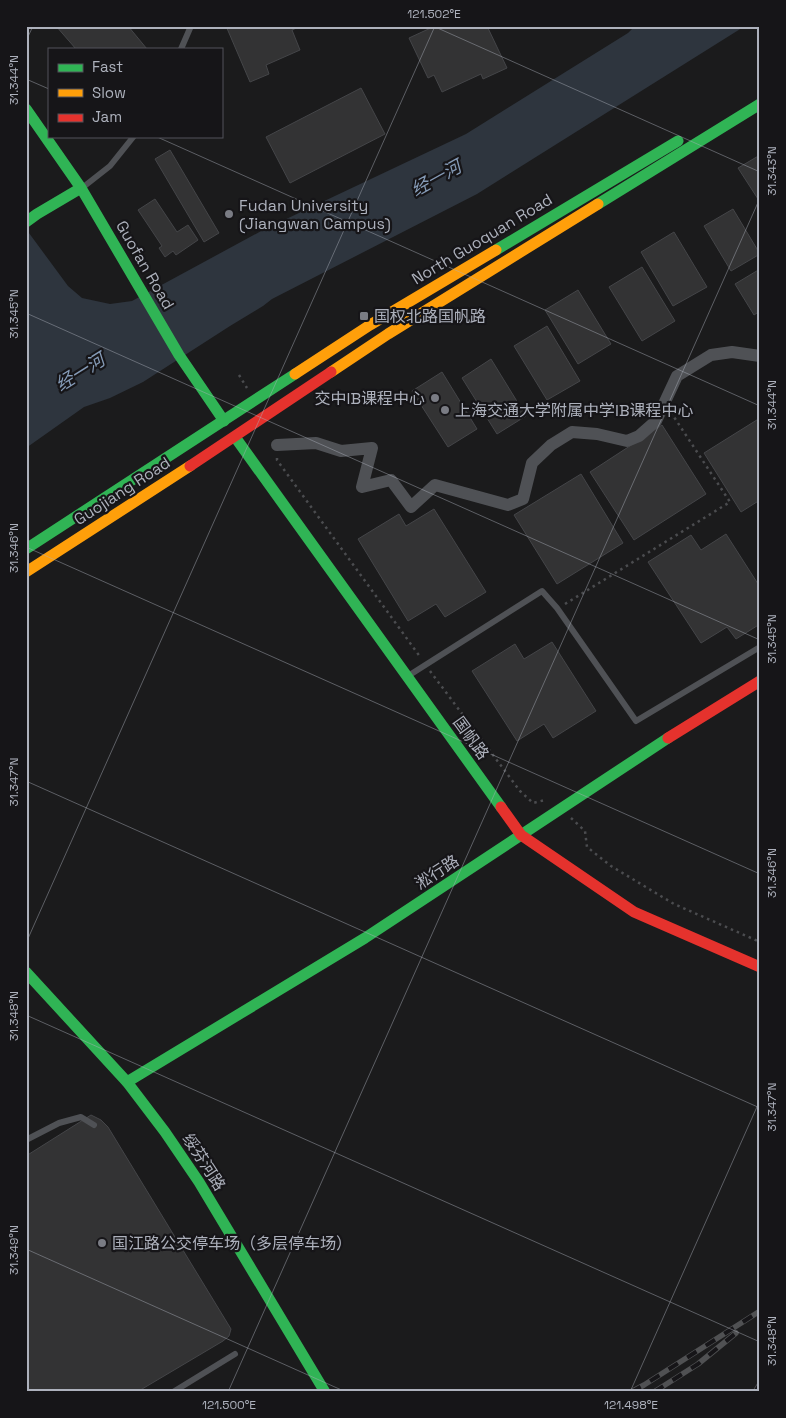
<svg xmlns="http://www.w3.org/2000/svg" width="786" height="1418" font-family="'Space Grotesk','Noto Sans SC',sans-serif">
<style>
.water{fill:#2e353e}
.building{fill:#333334;stroke:#444548}
.lines{fill:none;stroke-linecap:round;stroke-linejoin:round}
.path{stroke:#4b4c4f;stroke-width:2.5;stroke-dasharray:2.5 4;stroke-linecap:butt}
.lane{stroke:#4f5155;stroke-width:6}
.street{stroke:#4f5155;stroke-width:12}
.fast{stroke:#30b455;stroke-width:11}
.slow{stroke:#ff9f0a;stroke-width:11}
.jam{stroke:#e5322d;stroke-width:11}
.rail-casing{stroke:#505153;stroke-width:5.5}
.rail{stroke:#161518;stroke-width:4;stroke-dasharray:11;stroke-linecap:butt}
.ticks{fill:none;stroke:#adb1bc;stroke-width:1;stroke-opacity:0.45}
.poi-dot{fill:#7a7c84;stroke:#161518;stroke-width:2}
.labels{text-anchor:middle;dominant-baseline:central;stroke-width:4.5;stroke-linejoin:round;paint-order:stroke}
.poi-label{font-size:16px;fill:#adb1bc;stroke:#161518;text-anchor:start}
.street-label{font-size:16px;fill:#adb1bc;stroke:#161518}
.water-label{font-size:18px;font-style:italic;fill:#859bb7;stroke:#161518}
.neatline{fill:none;stroke:#adb1bc;stroke-width:2}
.ticks-label{font-size:12px;text-anchor:middle;fill:#adb1bc}
</style>
<rect width="100%" height="100%" fill="#1b1b1c"/>
<path class="water" d="M635,26H745L477,194L272,299L263,306L230,326L143,382L110,398L84,407L26,448V229L68,286L82,298L110,304L132,301L263,230L466,134L628,33Z"/>
<g class="building">
<path d="M56,26H128L147,49H76Z"/>
<path d="M226,26H301L292,30L300,50L266,65L269,74L250,82Z"/>
<path d="M435,26H487L507,68L483,79L481,74L442,92L434,75L428,78L409,38Z"/>
<path d="M361,88L385,134L290,183L266,137Z"/>
<path d="M170,150L219,233L204,242L155,159Z"/>
<path d="M760,155V198L758,199L738,168Z"/>
<path d="M155,199L177,232L188,225L198,240L176,255L173,251L165,257L159,248L162,246L138,210Z"/>
<path d="M733,209L760,254L731,271L704,226Z"/>
<path d="M674,232L707,287L673,306L641,252Z"/>
<path d="M642,267L675,321L642,341L609,287Z"/>
<path d="M760,269V311L754,315L735,284Z"/>
<path d="M578,290L611,344L578,364L545,310Z"/>
<path d="M547,326L580,381L547,400L514,346Z"/>
<path d="M491,359L526,416L497,434L462,378Z"/>
<path d="M442,372L477,429L448,447L412,391Z"/>
<path d="M760,418V500L741,512L704,453Z"/>
<path d="M662,425L706,494L634,540L590,472Z"/>
<path d="M581,474L623,543L557,584L514,515Z"/>
<path d="M434,509L486,592L445,617L436,604L408,621L358,539L399,514L406,526Z"/>
<path d="M726,534L760,587V624L736,639L727,627L701,643L648,562L691,535L701,550Z"/>
<path d="M552,642L596,711L553,738L544,724L517,741L472,671L515,644L524,659Z"/>
<path d="M91,1115L101,1120L108,1127L231,1329L229,1336L223,1341L137,1392H26V1156Z"/>
</g>
<g class="lines">
<g class="path">
<path d="M239,375L247,388"/>
<path d="M277,458V460L421,658"/>
<path d="M565,604L730,502L672,414"/>
<path d="M430,671L520,791L533,803L545,800"/>
<path d="M571,818L585,831L587,847L611,866L674,904L760,942"/>
</g>
<g class="lane">
<path d="M181,49L191,26"/>
<path d="M82,188L110,166L134,136"/>
<path d="M408,676L542,591L557,608L636,721L760,647"/>
<path d="M26,1140L59,1123L81,1117L94,1125"/>
<path d="M173,1392L235,1354"/>
</g>
<path class="street" d="M277,445L316,443L341,451L372,448L362,487L391,480L411,507L435,485L508,505L523,499L532,463L551,445L572,432L597,434L627,441L639,436L656,421L677,376L711,355L732,352L760,356"/>
<g class="fast">
<path d="M26,109L81,188L179,355L224,421"/>
<path d="M598,204L760,104"/>
<path d="M26,222L37,214L81,188"/>
<path d="M496,250L678,141"/>
<path d="M235,437L501,807"/>
<path d="M26,549L295,374"/>
<path d="M26,972L127,1082L165,1132L199,1182L325,1392"/>
<path d="M127,1082L365,938L668,738"/>
</g>
<g class="slow">
<path d="M331,372L388,334L598,204"/>
<path d="M295,374L370,325L496,250"/>
<path d="M26,572L190,466"/>
</g>
<g class="jam">
<path d="M190,466L331,372"/>
<path d="M668,738L760,681"/>
<path d="M501,807L521,835L634,912L760,967"/>
</g>
<defs>
<g id="rail">
<path d="M631,1392L644,1385L760,1311"/>
<path d="M654,1392L698,1364L736,1333"/>
<path d="M755,1392L760,1384"/>
</g>
</defs>
<use href="#rail" class="rail-casing"/>
<use href="#rail" class="rail"/>
</g>
<path class="ticks" d="M433,26L760,172M26,41L33,26M26,79L49,89M155,136L760,406M26,313L760,640M26,547L760,874M26,781L760,1108M26,943L435,26M26,1015L760,1342M26,1249L346,1392M228,1392L760,198M630,1392L760,1100"/>
<g class="poi-dot">
<circle cx="229" cy="214" r="5"/>
<rect x="359" y="311" width="10" height="10" rx="2.5"/>
<circle cx="435" cy="398" r="5"/>
<circle cx="445" cy="410" r="5"/>
<circle cx="102" cy="1243" r="5"/>
</g>
<g class="labels">
<g class="poi-label">
<text x="239" y="205">Fudan University<tspan x="239" dy="18">(Jiangwan Campus)</tspan></text>
<text x="374" y="316">国权北路国帆路</text>
<text x="425" y="398" text-anchor="end">交中IB课程中心</text>
<text x="455" y="410">上海交通大学附属中学IB课程中心</text>
<text x="112" y="1243">国江路公交停车场（多层停车场）</text>
</g>
<g class="street-label">
<text transform="translate(482 239) rotate(-31)">North Guoquan Road</text>
<text transform="translate(145 265) rotate(60)">Guofan Road</text>
<text transform="translate(122 491) rotate(-33)">Guojiang Road</text>
<text transform="translate(471 738) rotate(54)">国帆路</text>
<text transform="translate(437 872) rotate(-33)">淞行路</text>
<text transform="translate(204 1162) rotate(57)">绥芬河路</text>
</g>
<g class="water-label">
<text transform="translate(436 178) rotate(-29)">经一河</text>
<text transform="translate(80 372) rotate(-32)">经一河</text>
</g>
</g>
<rect width="786" height="1418" fill="none" stroke="#161518" stroke-width="55"/>
<rect x="48" y="48" width="175" height="90" fill="#161518" stroke="#52535a"/>
<rect x="58" y="64" width="25" height="8" fill="#30b455" stroke="#52535a"/>
<text x="92" y="72" font-size="15" fill="#adb1bc">Fast</text>
<rect x="58" y="89" width="25" height="8" fill="#ff9f0a" stroke="#52535a"/>
<text x="92" y="98" font-size="15" fill="#adb1bc">Slow</text>
<rect x="58" y="114" width="25" height="8" fill="#e5322d" stroke="#52535a"/>
<text x="92" y="122" font-size="15" fill="#adb1bc">Jam</text>
<rect x="28" y="28" width="730" height="1362" class="neatline"/>
<g class="ticks-label">
<text x="434" y="18">121.502°E</text>
<text transform="translate(14 80) rotate(-90)" y="4">31.344°N</text>
<text transform="translate(772 171) rotate(-90)" y="4">31.343°N</text>
<text transform="translate(14 314) rotate(-90)" y="4">31.345°N</text>
<text transform="translate(772 405) rotate(-90)" y="4">31.344°N</text>
<text transform="translate(14 548) rotate(-90)" y="4">31.346°N</text>
<text transform="translate(772 639) rotate(-90)" y="4">31.345°N</text>
<text transform="translate(14 782) rotate(-90)" y="4">31.347°N</text>
<text transform="translate(772 873) rotate(-90)" y="4">31.346°N</text>
<text transform="translate(14 1016) rotate(-90)" y="4">31.348°N</text>
<text transform="translate(772 1107) rotate(-90)" y="4">31.347°N</text>
<text transform="translate(14 1250) rotate(-90)" y="4">31.349°N</text>
<text transform="translate(772 1341) rotate(-90)" y="4">31.348°N</text>
<text x="229" y="1409">121.500°E</text>
<text x="631" y="1409">121.498°E</text>
</g>
</svg>
